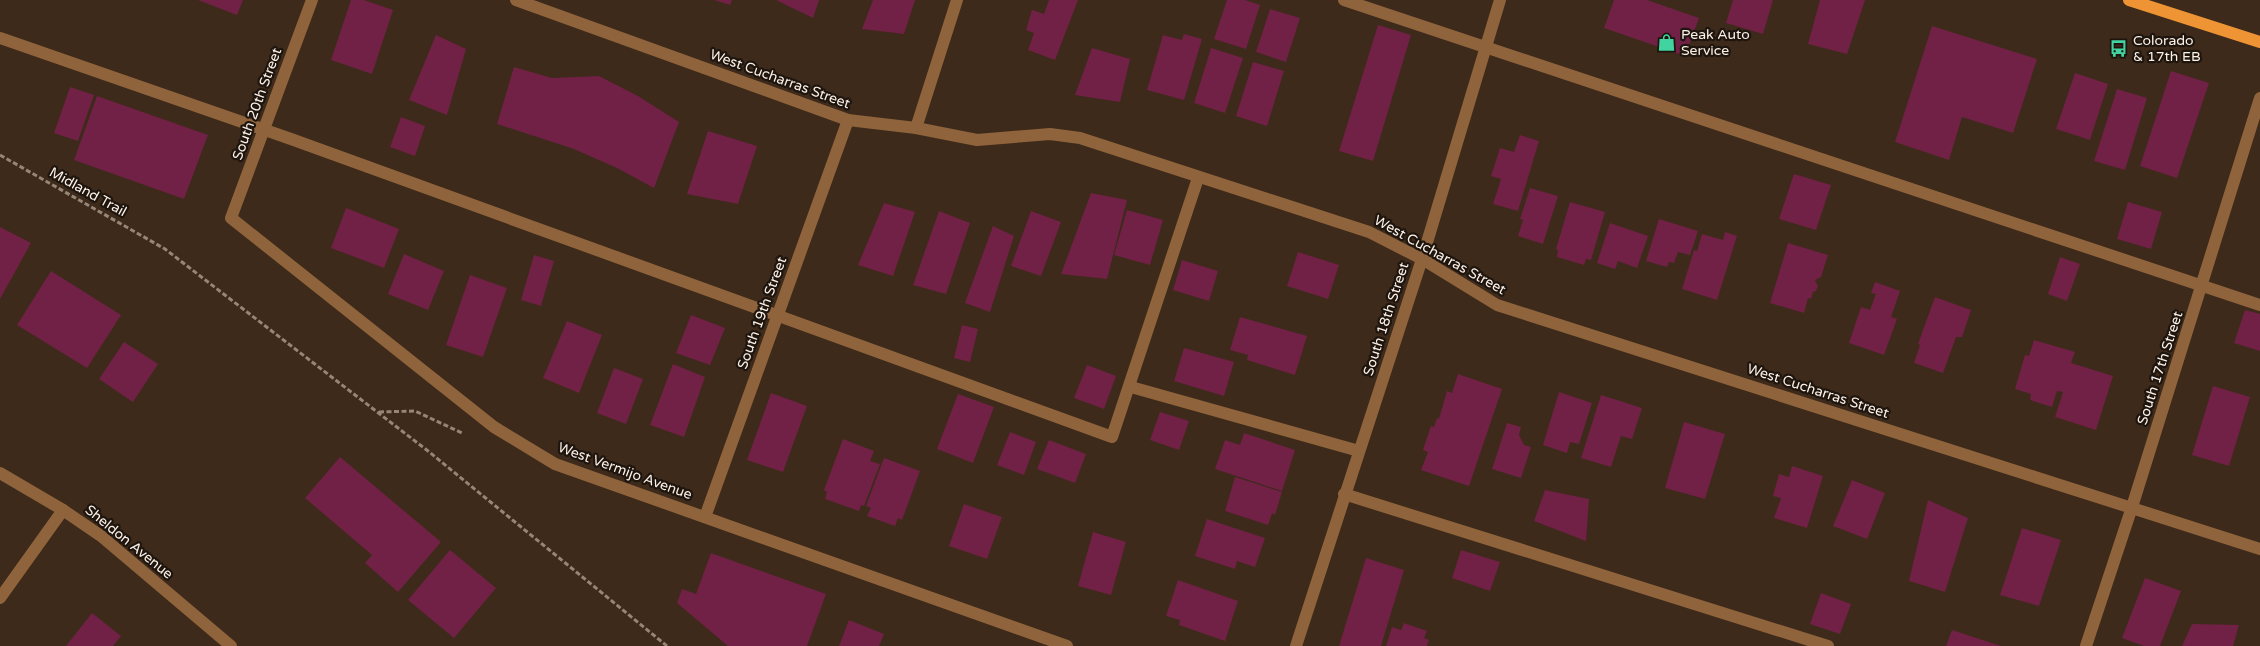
<svg xmlns="http://www.w3.org/2000/svg" width="2260" height="646" font-family="'Varela Round',sans-serif">
<style>
.building{fill:#702145}
.lines{fill:none;stroke-linecap:round;stroke-linejoin:round}
.path{stroke:#958678;stroke-width:3;stroke-dasharray:5 2.5;stroke-linecap:butt}
.service{stroke:#8f633b;stroke-width:12}
.minor{stroke:#8f633b;stroke-width:12}
.primary{stroke:#ee9434;stroke-width:12}
.labels{text-anchor:middle;dominant-baseline:central;stroke-width:4.5;stroke-linejoin:round;paint-order:stroke}
.poi-label{font-size:14px;fill:#fdf1e7;stroke:#1d150e;text-anchor:start}
.street-label{font-size:14px;fill:#fdf1e7;stroke:#1d150e}
</style>
<rect width="100%" height="100%" fill="#3d2a1a"/>
<g class="building">
<path d="M198,0H243L237,15Z"/>
<path d="M351,0H364L393,10L372,74L331,60Z"/>
<path d="M714,0H732L730,5Z"/>
<path d="M776,0H819L813,18Z"/>
<path d="M873,0H915L904,34L862,29Z"/>
<path d="M1049,0H1078L1055,60L1028,50L1034,33L1026,30L1032,10L1044,14Z"/>
<path d="M1227,0H1245L1260,5L1246,49L1214,39Z"/>
<path d="M1614,0H1647L1699,18L1685,56L1604,28Z"/>
<path d="M1733,0H1773L1763,34L1726,23Z"/>
<path d="M1820,0H1865L1847,54L1808,44Z"/>
<path d="M1270,9L1300,18L1286,62L1256,52Z"/>
<path d="M1378,25L1411,35L1373,161L1339,151Z"/>
<path d="M1932,26L2037,59L2013,133L1962,117L1949,160L1895,142Z"/>
<path d="M1184,34L1202,39L1184,100L1147,90L1163,35L1182,40Z"/>
<path d="M436,35L466,49L447,115L409,100Z"/>
<path d="M1092,48L1130,59L1120,102L1075,95Z"/>
<path d="M1211,48L1243,58L1225,113L1194,103Z"/>
<path d="M1253,62L1284,71L1267,126L1236,116Z"/>
<path d="M514,67L552,78L599,76L638,96L679,122L654,188L617,168L574,149L497,124Z"/>
<path d="M2171,71L2209,83L2177,178L2140,166Z"/>
<path d="M2075,73L2108,84L2090,140L2056,129Z"/>
<path d="M70,87L94,95L78,141L54,133Z"/>
<path d="M2117,89L2147,98L2125,170L2094,161Z"/>
<path d="M97,96L208,135L184,199L74,160Z"/>
<path d="M401,117L425,126L415,156L390,147Z"/>
<path d="M708,131L757,146L738,204L687,194Z"/>
<path d="M1520,135L1539,141L1518,211L1493,204L1501,179L1491,176L1500,148L1514,152Z"/>
<path d="M1794,174L1831,185L1816,230L1779,219Z"/>
<path d="M1530,188L1558,196L1543,244L1518,236L1523,220L1520,219Z"/>
<path d="M1091,193L1127,200L1107,279L1061,274Z"/>
<path d="M1570,202L1605,212L1591,260L1586,259L1584,265L1557,257L1558,250L1556,249Z"/>
<path d="M2128,202L2162,212L2151,249L2117,239Z"/>
<path d="M884,203L915,212L893,276L858,265Z"/>
<path d="M346,208L399,229L384,268L331,248Z"/>
<path d="M1127,210L1163,220L1150,265L1114,255Z"/>
<path d="M939,211L970,223L946,294L913,285Z"/>
<path d="M1031,211L1061,222L1041,276L1011,266Z"/>
<path d="M1659,219L1698,231L1690,255L1678,252L1674,263L1669,262L1667,267L1646,261Z"/>
<path d="M1610,223L1648,236L1637,268L1618,261L1615,269L1597,263Z"/>
<path d="M993,226L1014,236L990,312L965,303Z"/>
<path d="M0,227L31,243L0,299Z"/>
<path d="M1725,232L1737,236L1717,300L1682,289L1694,250L1697,251L1702,234L1723,240Z"/>
<path d="M1788,243L1828,255L1821,277L1815,280L1818,286L1816,291L1813,292L1811,299L1808,298L1804,313L1770,303Z"/>
<path d="M1298,252L1339,265L1328,299L1287,286Z"/>
<path d="M404,254L444,271L428,310L388,294Z"/>
<path d="M534,255L554,261L541,306L521,300Z"/>
<path d="M2060,257L2080,264L2067,301L2048,294Z"/>
<path d="M1182,260L1218,271L1209,301L1173,290Z"/>
<path d="M51,271L121,315L87,368L17,325Z"/>
<path d="M470,275L507,288L483,357L446,345Z"/>
<path d="M1875,282L1900,291L1891,317L1897,319L1884,355L1849,343L1861,307L1870,310L1876,294L1871,293Z"/>
<path d="M1935,297L1971,310L1962,337H1956L1943,373L1914,363L1920,345L1918,344Z"/>
<path d="M2245,310L2260,314V351L2234,343Z"/>
<path d="M691,315L725,328L710,365L676,353Z"/>
<path d="M1240,317L1307,336L1295,375L1247,360L1248,355L1230,350Z"/>
<path d="M567,321L602,335L579,393L543,378Z"/>
<path d="M962,325L978,329L970,362L954,358Z"/>
<path d="M2034,340L2075,352L2071,363L2113,376L2096,430L2055,417L2063,392L2057,391L2052,407L2030,400L2031,394L2015,389L2025,355L2029,356Z"/>
<path d="M124,342L158,364L133,402L99,379Z"/>
<path d="M1184,348L1234,362L1224,396L1174,381Z"/>
<path d="M673,364L705,377L684,437L650,425Z"/>
<path d="M1087,365L1116,376L1104,409L1074,398Z"/>
<path d="M614,368L643,379L626,424L597,413Z"/>
<path d="M1458,374L1502,389L1469,486L1421,470L1428,452L1423,450L1431,426L1434,427L1437,418L1439,419L1447,391L1452,393Z"/>
<path d="M2213,386L2250,397L2229,466L2192,455Z"/>
<path d="M1559,392L1592,403L1579,444L1570,442L1567,453L1543,445Z"/>
<path d="M771,393L807,406L783,472L747,460Z"/>
<path d="M958,394L994,407L973,463L937,449Z"/>
<path d="M1601,395L1642,408L1632,439L1621,436L1611,467L1581,458Z"/>
<path d="M1160,412L1189,421L1179,450L1150,440Z"/>
<path d="M1684,422L1725,434L1705,499L1665,488Z"/>
<path d="M1507,423L1521,427L1519,435L1524,445L1531,447L1521,478L1492,469Z"/>
<path d="M1010,432L1036,442L1024,475L997,465Z"/>
<path d="M1244,433L1295,450L1282,491L1215,469L1225,440L1240,445Z"/>
<path d="M843,439L874,451L870,461L880,464L864,506L861,505L859,511L825,499L827,492L824,490Z"/>
<path d="M1049,440L1086,454L1075,483L1037,469Z"/>
<path d="M340,457L441,542L398,592L365,563L372,555L305,498Z"/>
<path d="M884,458L920,471L902,520L898,518L895,526L867,516L871,508L866,506Z"/>
<path d="M1792,466L1823,476L1807,528L1774,518L1781,498L1773,496L1779,474L1789,477Z"/>
<path d="M1235,477L1282,492L1275,515L1272,513L1268,525L1225,511Z"/>
<path d="M1852,480L1885,493L1867,539L1833,526Z"/>
<path d="M1545,490L1589,499L1586,541L1534,521Z"/>
<path d="M1928,500L1968,518L1945,592L1909,581Z"/>
<path d="M964,504L1002,517L987,559L949,546Z"/>
<path d="M1207,519L1265,538L1255,567L1237,561L1235,569L1195,556Z"/>
<path d="M2022,528L2061,540L2039,606L2000,595Z"/>
<path d="M1093,532L1126,542L1111,595L1078,586Z"/>
<path d="M450,550L496,588L454,638L408,600Z"/>
<path d="M1461,550L1500,562L1490,591L1452,578Z"/>
<path d="M711,553L826,594L807,646H728L677,603L682,589L696,594Z"/>
<path d="M1366,558L1404,570L1381,646H1339Z"/>
<path d="M2145,578L2181,591L2160,646H2144L2122,638Z"/>
<path d="M1178,580L1238,601L1225,641L1179,625L1180,620L1166,616Z"/>
<path d="M1821,593L1851,604L1840,634L1810,624Z"/>
<path d="M92,613L121,636L113,646H66Z"/>
<path d="M849,620L884,634L879,646H839Z"/>
<path d="M1404,623L1427,631L1424,638L1429,640L1427,646H1386L1392,627L1401,630Z"/>
<path d="M2192,624L2239,625L2233,646H2182Z"/>
<path d="M1952,630L2001,646H1946Z"/>
</g>
<g class="lines">
<g class="path">
<path d="M0,155L165,249L428,451L667,646"/>
<path d="M379,412L415,411L462,433"/>
</g>
<g class="service">
<path d="M1344,0L2260,305"/>
<path d="M0,38L291,139L1112,437L1198,178"/>
<path d="M1131,387L1359,451"/>
<path d="M1344,494L1828,646"/>
</g>
<g class="minor">
<path d="M312,0L231,218L494,427L555,464L1067,646"/>
<path d="M516,0L848,120L916,128L977,140L1050,134L1080,138L1369,232L1422,259L1497,305L2260,549"/>
<path d="M916,128L957,0"/>
<path d="M0,473L63,510L101,536L231,646"/>
<path d="M705,517L848,120"/>
<path d="M0,598L63,510"/>
<path d="M1296,646L1422,259L1500,0"/>
<path d="M2086,646L2132,507L2260,98"/>
</g>
<path class="primary" d="M2129,0L2260,42"/>
</g>
<defs>
<symbol id="shop-bare" viewBox="-9 -9 18 18"><path d="M-5-2.5h2.3a2.7 3.5 0 0 1 5.4 0H5L5.5 6h-11ZM-1.5-2.5h3a1.5 2.3 0 0 0-3 0Z" fill="#42d4a0" stroke="#1d150e" stroke-width="2.5" paint-order="stroke"/></symbol>
<symbol id="bus-bare" viewBox="-9 -9 18 18"><path d="M-5-6H5V4H4V6H2V4H-2V6H-4V4H-5ZM-3.5-4V0h7V-4ZM-3.5 1.2v1.5H-2V1.2ZM2 1.2v1.5H3.5V1.2Z" fill="#42d4a0" stroke="#1d150e" stroke-width="2.5" paint-order="stroke"/></symbol>
</defs>
<g fill-rule="evenodd">
<use href="#shop-bare" x="1654" y="30" width="25" height="25"/>
<use href="#bus-bare" x="2106" y="36" width="25" height="25"/>
</g>
<g class="labels">
<g class="poi-label">
<text x="1681" y="34">Peak Auto<tspan x="1681" dy="16">Service</tspan></text>
<text x="2133" y="40">Colorado<tspan x="2133" dy="16">&amp; 17th EB</tspan></text>
</g>
<g class="street-label">
<text transform="translate(780 79) rotate(20)">West Cucharras Street</text>
<text transform="translate(257 104) rotate(-70)">South 20th Street</text>
<text transform="translate(88 192) rotate(29)">Midland Trail</text>
<text transform="translate(1440 255) rotate(29)">West Cucharras Street</text>
<text transform="translate(762 313) rotate(-70)">South 19th Street</text>
<text transform="translate(1386 319) rotate(-72)">South 18th Street</text>
<text transform="translate(2160 368) rotate(-72)">South 17th Street</text>
<text transform="translate(1818 391) rotate(18)">West Cucharras Street</text>
<text transform="translate(625 471) rotate(20)">West Vermijo Avenue</text>
<text transform="translate(129 542) rotate(39)">Sheldon Avenue</text>
</g>
</g>
</svg>
